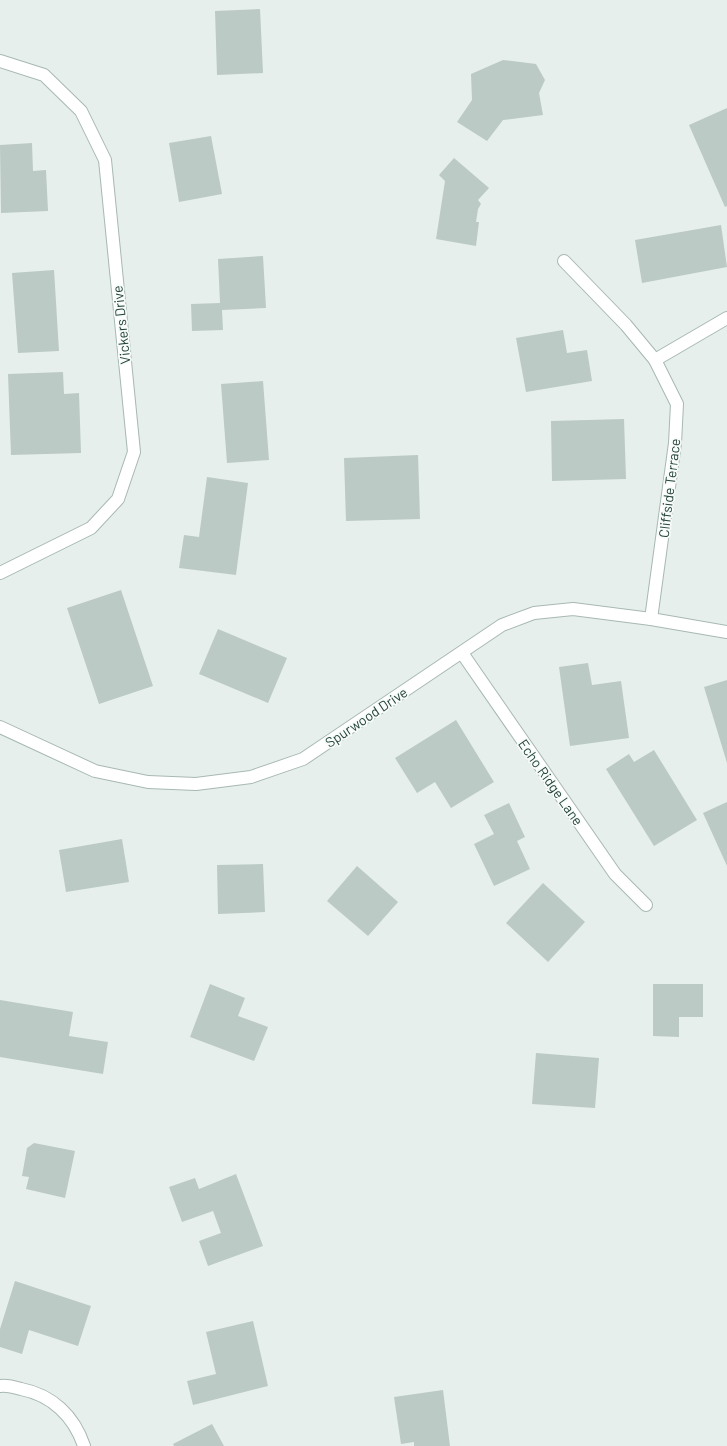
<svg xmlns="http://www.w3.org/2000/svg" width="727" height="1446" font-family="Barlow,sans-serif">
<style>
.building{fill:#bbcac4}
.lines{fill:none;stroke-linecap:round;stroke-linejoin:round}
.street-casing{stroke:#a8b8b2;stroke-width:14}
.street{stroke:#fff;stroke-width:12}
.labels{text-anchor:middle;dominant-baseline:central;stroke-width:3.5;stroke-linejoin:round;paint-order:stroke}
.street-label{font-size:14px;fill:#24423a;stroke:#f7fbf9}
</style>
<rect width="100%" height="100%" fill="#e6efeb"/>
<g class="building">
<path d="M260,9L263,73L217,75L215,11Z"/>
<path d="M503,60L536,64L545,80L539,93L543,115L503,120L487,141L457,122L472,100L471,74Z"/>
<path d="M727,108V206L725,207L689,125Z"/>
<path d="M211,136L222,194L179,202L169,143Z"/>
<path d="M32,143L33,171L46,170L48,211L1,213L0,145Z"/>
<path d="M454,158L489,188L478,200L481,204L478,209L476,222H479L476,246L436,239L445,181L439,175Z"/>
<path d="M721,225L727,267L642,283L635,240Z"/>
<path d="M263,256L266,308L222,310L223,330L192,331L191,304L220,303L218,259Z"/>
<path d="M54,270L59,351L18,353L12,273Z"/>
<path d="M563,330L567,353L587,350L592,381L526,392L516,338Z"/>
<path d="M63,372L64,394L79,393L81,453L11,455L8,374Z"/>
<path d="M263,381L269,460L227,463L221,384Z"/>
<path d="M624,419L626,479L552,481L551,421Z"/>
<path d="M418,455L420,519L346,521L344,458Z"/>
<path d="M207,477L248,483L236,575L179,568L184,535L199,537Z"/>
<path d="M121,590L153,686L99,704L67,608Z"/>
<path d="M218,629L287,658L268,703L199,674Z"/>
<path d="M588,663L592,685L621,681L629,738L570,746L559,667Z"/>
<path d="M727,680V763L704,687Z"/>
<path d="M456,720L494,782L451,808L435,782L417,793L395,758Z"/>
<path d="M654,750L697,820L654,846L606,769L629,754L634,762Z"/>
<path d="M727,802V866L703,813Z"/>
<path d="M509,803L525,837L517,841L530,869L494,886L474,844L494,834L484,815Z"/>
<path d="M122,839L129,882L66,892L59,850Z"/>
<path d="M263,864L265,912L218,914L217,865Z"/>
<path d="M357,866L398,902L368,936L327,901Z"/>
<path d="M543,883L585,922L548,962L506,923Z"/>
<path d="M210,984L245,998L238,1016L268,1027L254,1061L190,1037Z"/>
<path d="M653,984H703V1017H679V1037L653,1036Z"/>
<path d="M0,1000L73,1012L69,1036L108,1042L103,1074L0,1057Z"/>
<path d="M536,1053L599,1058L595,1108L532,1104Z"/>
<path d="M34,1143L75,1151L65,1198L26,1189L29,1177L22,1176L27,1148Z"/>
<path d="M236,1174L263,1246L208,1266L199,1241L221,1233L213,1211L182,1222L169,1187L195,1178L199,1189Z"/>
<path d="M15,1281L91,1306L78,1346L29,1330L22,1354L0,1347V1329Z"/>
<path d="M253,1321L268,1386L193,1405L187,1381L216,1374L206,1332Z"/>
<path d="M443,1390L450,1446H414V1442L401,1444L394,1397Z"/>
<path d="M212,1424L224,1446H174L173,1444Z"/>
</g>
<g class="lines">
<defs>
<g id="street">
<path d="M0,61L44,75L81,111L105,160L134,452L118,499L91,528L0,573"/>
<path d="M564,261L626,325L655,360L677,404L675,443L651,619"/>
<path d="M655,360L727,318"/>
<path d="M462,653L615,874L646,905"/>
<path d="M0,727L95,771L148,782L196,784L251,777L303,759L502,625L534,613L573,609L651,619L727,632"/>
<path d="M0,1386C7,1385 14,1387 21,1389C52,1395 74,1416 84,1446"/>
</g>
</defs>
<use href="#street" class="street-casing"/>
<use href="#street" class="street"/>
</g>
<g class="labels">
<g class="street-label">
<text transform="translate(121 325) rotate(-96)">Vickers Drive</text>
<text transform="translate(669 488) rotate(-83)">Cliffside Terrace</text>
<text transform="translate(366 717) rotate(-34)">Spurwood Drive</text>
<text transform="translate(551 782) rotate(55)">Echo Ridge Lane</text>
</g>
</g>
</svg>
